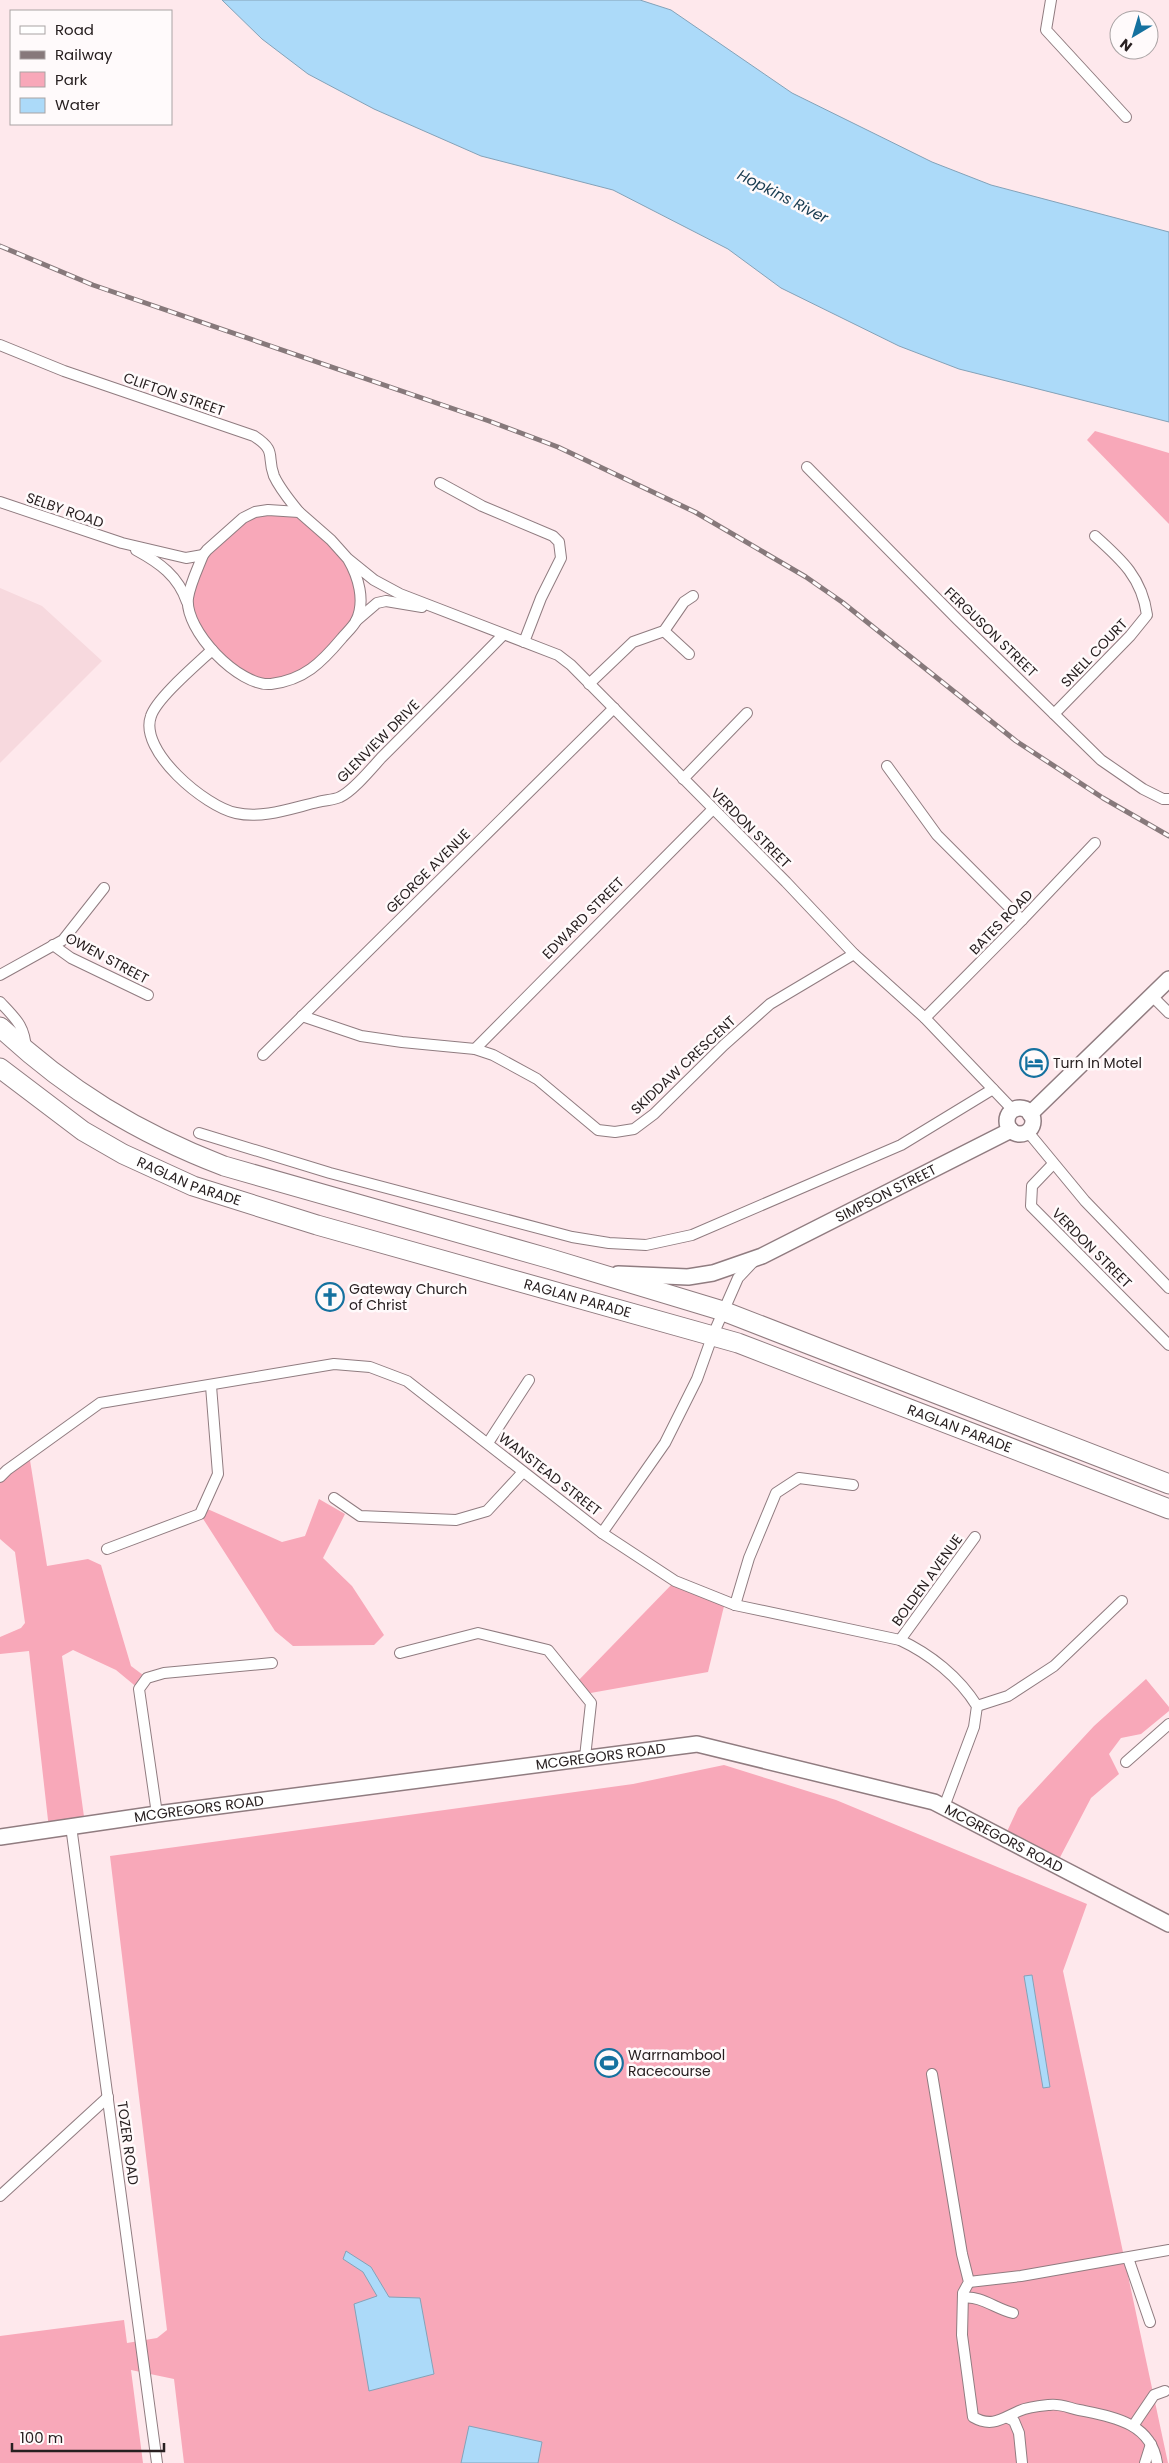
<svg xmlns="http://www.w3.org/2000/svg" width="1169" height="2463" font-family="Poppins,sans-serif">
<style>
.built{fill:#f7d9de}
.green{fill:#f8a8b9}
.water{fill:#acdaf9;stroke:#84a2b8}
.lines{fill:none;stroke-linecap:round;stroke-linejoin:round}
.street-casing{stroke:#907c80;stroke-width:12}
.secondary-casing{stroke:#907c80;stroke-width:18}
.highway-casing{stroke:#907c80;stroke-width:21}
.street{stroke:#fff;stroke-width:10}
.secondary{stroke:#fff;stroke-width:15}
.highway{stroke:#fff;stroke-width:19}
.rail-casing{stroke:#87797b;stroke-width:5}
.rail{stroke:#fffafb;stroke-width:3;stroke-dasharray:9;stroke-linecap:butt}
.labels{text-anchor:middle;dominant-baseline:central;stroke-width:5;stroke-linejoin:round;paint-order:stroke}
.street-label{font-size:14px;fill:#282021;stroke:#fffafb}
.poi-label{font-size:14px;fill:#282021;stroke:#fffafb;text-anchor:start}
.water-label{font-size:15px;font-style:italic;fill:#163a4f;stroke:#fffafb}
</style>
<rect width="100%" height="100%" fill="#fee8ec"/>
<path class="built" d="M0,588L42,606L102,661L0,763Z"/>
<g class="green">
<path d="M1095,431L1169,453V524L1087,440Z"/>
<path d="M255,512H299L357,576L358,612L321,663L268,684L238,674L195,627L188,598L203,555Z"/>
<path d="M29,1454L47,1566L88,1559L101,1565L131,1666L147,1678L139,1689L116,1670L73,1650L62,1656L85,1824L49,1829L29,1651L0,1654V1637L21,1628L25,1623L15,1552L0,1539V1477Z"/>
<path d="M319,1499L345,1514L323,1558L352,1586L384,1635L374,1645L293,1646L275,1631L200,1514L203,1507L282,1542L305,1536Z"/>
<path d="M675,1581L725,1602L708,1672L585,1694L576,1683Z"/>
<path d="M1146,1679L1169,1707V1711L1141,1734L1121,1738L1109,1754L1119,1774L1091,1798L1056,1865L1004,1838L1018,1808L1094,1726Z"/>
<path d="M724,1765L836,1800L1087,1904L1063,1971L1168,2463H184L174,2379L131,2370L143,2463H0V2336L124,2320L127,2343L157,2338L167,2330L110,1856L633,1784Z"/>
</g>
<g class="water">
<path d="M222,0H640L671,10L792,93L932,162L991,185L1169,232V422L959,369L899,346L781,288L728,249L613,190L481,156L374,109L308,74L262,39Z"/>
<path d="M1032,1975L1050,2087L1043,2088L1024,1976Z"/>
<path d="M346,2251L371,2267L389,2297L420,2298L434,2374L369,2391L354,2304L377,2296L363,2272L343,2259Z"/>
<path d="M469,2426L542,2442L538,2463H461Z"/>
</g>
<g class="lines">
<defs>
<g id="street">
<path d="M1051,0L1046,30L1126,117"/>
<path d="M0,345L64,371L254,436C278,452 266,455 274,476C280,489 290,501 299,512"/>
<path d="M807,467L957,619L1101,760L1143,789L1163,799H1169"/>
<path d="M440,483L482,506L553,536L559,542L561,558L541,598L524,642"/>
<path d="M0,502L122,543L186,558L203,555"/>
<path d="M136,550C160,563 178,576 187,602"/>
<path d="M348,559C358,576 366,601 356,621C353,627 346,633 342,638C321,663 304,680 271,684C239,687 184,630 188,598C190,584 198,568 203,555L207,550L243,518L255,512L268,510L299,512L331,540L348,559L374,580L400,594L558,655L571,665L786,882L854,954L925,1018L1013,1110"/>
<path d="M356,621L377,603L386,601L422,607"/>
<path d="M664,631L689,654"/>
<path d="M212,650C196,665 157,698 151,716C138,751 206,807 236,813C263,819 292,808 318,802C325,800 334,800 340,797C353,791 371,769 381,758C422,717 463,676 503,635"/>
<path d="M589,684L633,642L664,631L684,602L693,596"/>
<path d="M1054,714L1130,636L1147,615C1142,578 1122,560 1095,536"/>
<path d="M887,766L937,835L1022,920"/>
<path d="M683,779L747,713"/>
<path d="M53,945L71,958L148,995"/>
<path d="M0,975L63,940L104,888"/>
<path d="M1152,996L1169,1013"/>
<path d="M0,1002C16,1019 25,1026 26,1050"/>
<path d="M302,1016L361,1036L402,1042L475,1049L493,1055L537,1079L598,1130L615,1132L634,1129L654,1114L724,1045L770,1004L854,954"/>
<path d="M925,1018L1022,920L1095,843"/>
<path d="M475,1049L713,809"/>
<path d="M263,1055L614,708"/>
<path d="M1028,1132L1085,1201L1169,1288"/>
<path d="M199,1133L330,1173L572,1237L609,1243L646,1245L692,1235L901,1145L993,1089"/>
<path d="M1053,1164L1032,1186L1031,1206L1169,1345"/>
<path d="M488,1443L529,1380"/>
<path d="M0,1477L7,1470L100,1403L334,1364L370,1367L407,1381L602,1533L675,1581L735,1605L900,1640C930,1654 959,1677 977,1706L974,1727L944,1807"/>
<path d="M334,1498L360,1516L456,1520L487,1511L523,1472"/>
<path d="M602,1533L665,1443L697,1379L712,1337L738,1278L754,1261"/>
<path d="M107,1549L200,1514L218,1474L211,1386"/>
<path d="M735,1605L749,1558L776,1493L799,1478L853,1485"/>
<path d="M900,1640L975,1537"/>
<path d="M400,1653L478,1633L548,1650L591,1703L585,1757"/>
<path d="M977,1706L1008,1696L1054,1666L1122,1601"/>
<path d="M1126,1762L1169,1724"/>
<path d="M157,1814L139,1689L147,1678L164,1673L272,1663"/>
<path d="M71,1826L157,2463"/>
<path d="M932,2074L962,2254L969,2282L963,2293L962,2335L973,2417C992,2428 1003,2418 1019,2411C1028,2407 1039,2406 1049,2405C1059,2403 1069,2408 1079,2410C1112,2417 1151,2422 1157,2463"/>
<path d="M0,2196L108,2097"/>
<path d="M1128,2258L1150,2322"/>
<path d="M969,2282L1021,2276L1169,2250"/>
<path d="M963,2298C980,2295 996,2309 1013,2313"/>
<path d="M1008,2418L1014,2421L1019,2433L1022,2463"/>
<path d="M1133,2426L1154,2395L1165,2391"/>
<path d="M1145,2463L1151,2444"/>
</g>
<g id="secondary">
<circle cx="1020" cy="1121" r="13"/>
<path d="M1030,1114L1169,979"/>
<path id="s1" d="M618,1274L688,1277L713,1273L762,1256L1011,1130"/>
<path id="s2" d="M0,1837L157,1814L697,1744L934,1802L1169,1924"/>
</g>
<g id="highway">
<path d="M0,1027C67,1090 138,1133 224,1166L551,1259L723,1311L1169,1484"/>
<path id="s3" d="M0,1068L83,1131L123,1154L193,1186L317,1225L738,1343L1169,1509"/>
</g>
</defs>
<use href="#street" class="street-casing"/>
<use href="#secondary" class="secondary-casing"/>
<use href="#highway" class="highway-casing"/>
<use href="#street" class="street"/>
<use href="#secondary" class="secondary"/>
<use href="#highway" class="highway"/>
<defs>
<path id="rail" d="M0,246L93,285L489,421L558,447L695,512L806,577L842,602L1016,741L1103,798L1169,836"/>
</defs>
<use href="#rail" class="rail-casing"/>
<use href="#rail" class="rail"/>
</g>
<defs>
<symbol id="hotel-ring" viewBox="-11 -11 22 22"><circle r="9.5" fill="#fffafb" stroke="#15719f" stroke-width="1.5"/><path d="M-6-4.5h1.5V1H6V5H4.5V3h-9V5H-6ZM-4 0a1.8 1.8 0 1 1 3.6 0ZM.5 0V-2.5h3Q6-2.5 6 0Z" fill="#15719f"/></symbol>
<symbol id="church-ring" viewBox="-11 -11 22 22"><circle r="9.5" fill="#fffafb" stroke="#15719f" stroke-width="1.5"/><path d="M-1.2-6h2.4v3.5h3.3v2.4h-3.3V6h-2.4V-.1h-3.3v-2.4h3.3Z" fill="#15719f"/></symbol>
<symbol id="stadium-ring" viewBox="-11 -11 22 22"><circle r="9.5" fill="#fffafb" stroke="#15719f" stroke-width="1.5"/><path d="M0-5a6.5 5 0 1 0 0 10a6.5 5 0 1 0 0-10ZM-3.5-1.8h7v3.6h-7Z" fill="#15719f"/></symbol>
</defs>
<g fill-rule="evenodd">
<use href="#hotel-ring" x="1018" y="1047" width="32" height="32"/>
<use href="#church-ring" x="314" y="1281" width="32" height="32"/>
<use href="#stadium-ring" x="593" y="2047" width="32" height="32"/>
</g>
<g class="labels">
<g class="street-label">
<text transform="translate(174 394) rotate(19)">CLIFTON STREET</text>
<text transform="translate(65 510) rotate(19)">SELBY ROAD</text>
<text transform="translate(991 632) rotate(44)">FERGUSON STREET</text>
<text transform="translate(1094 653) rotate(-46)">SNELL COURT</text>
<text transform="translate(378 741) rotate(-45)">GLENVIEW DRIVE</text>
<text transform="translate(751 828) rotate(45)">VERDON STREET</text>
<text transform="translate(428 871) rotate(-45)">GEORGE AVENUE</text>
<text transform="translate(583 918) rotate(-45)">EDWARD STREET</text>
<text transform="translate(1001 922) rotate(-46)">BATES ROAD</text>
<text transform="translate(107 958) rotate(28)">OWEN STREET</text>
<text transform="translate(683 1065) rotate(-43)">SKIDDAW CRESCENT</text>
<text stroke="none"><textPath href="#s3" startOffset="222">RAGLAN PARADE</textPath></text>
<text stroke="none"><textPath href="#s1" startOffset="286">SIMPSON STREET</textPath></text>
<text transform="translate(1092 1248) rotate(45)">VERDON STREET</text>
<text stroke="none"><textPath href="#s3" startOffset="628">RAGLAN PARADE</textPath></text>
<text stroke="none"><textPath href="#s3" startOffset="1032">RAGLAN PARADE</textPath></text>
<text transform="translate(550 1474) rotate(38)">WANSTEAD STREET</text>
<text transform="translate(927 1580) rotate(-54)">BOLDEN AVENUE</text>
<text stroke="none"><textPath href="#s2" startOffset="606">MCGREGORS ROAD</textPath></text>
<text stroke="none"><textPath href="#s2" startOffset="201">MCGREGORS ROAD</textPath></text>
<text stroke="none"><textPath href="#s2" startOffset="1026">MCGREGORS ROAD</textPath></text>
<text transform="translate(128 2143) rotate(82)">TOZER ROAD</text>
</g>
<g class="poi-label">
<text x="1053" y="1063">Turn In Motel</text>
<text x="349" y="1289">Gateway Church<tspan x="349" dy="16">of Christ</tspan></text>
<text x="628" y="2055">Warrnambool<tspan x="628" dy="16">Racecourse</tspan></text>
</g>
<g class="water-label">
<text transform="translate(783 196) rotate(27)">Hopkins River</text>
</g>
</g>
<rect x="10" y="10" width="162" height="115" fill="#fffafb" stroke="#a9a3a4"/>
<rect x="20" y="26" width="25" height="8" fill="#ffffff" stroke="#a9a3a4"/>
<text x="55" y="35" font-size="15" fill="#282021">Road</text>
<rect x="20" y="51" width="25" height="8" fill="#87797b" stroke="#a9a3a4"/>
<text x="55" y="60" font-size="15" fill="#282021">Railway</text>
<rect x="20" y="72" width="25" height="15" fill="#f8a8b9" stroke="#a9a3a4"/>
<text x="55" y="85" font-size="15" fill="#282021">Park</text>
<rect x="20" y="98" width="25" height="15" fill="#acdaf9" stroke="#a9a3a4"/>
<text x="55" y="110" font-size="15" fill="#282021">Water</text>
<g transform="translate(1134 35) rotate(218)"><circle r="24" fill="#fffafb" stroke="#a9a3a4"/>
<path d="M0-4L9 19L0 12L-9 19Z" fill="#15719f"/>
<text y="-8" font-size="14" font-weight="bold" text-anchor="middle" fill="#282021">N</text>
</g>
<path d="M12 2443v8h152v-8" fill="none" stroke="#282021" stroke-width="2.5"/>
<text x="20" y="2443" font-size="15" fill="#282021" stroke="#fffafb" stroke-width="4" paint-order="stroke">100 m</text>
</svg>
